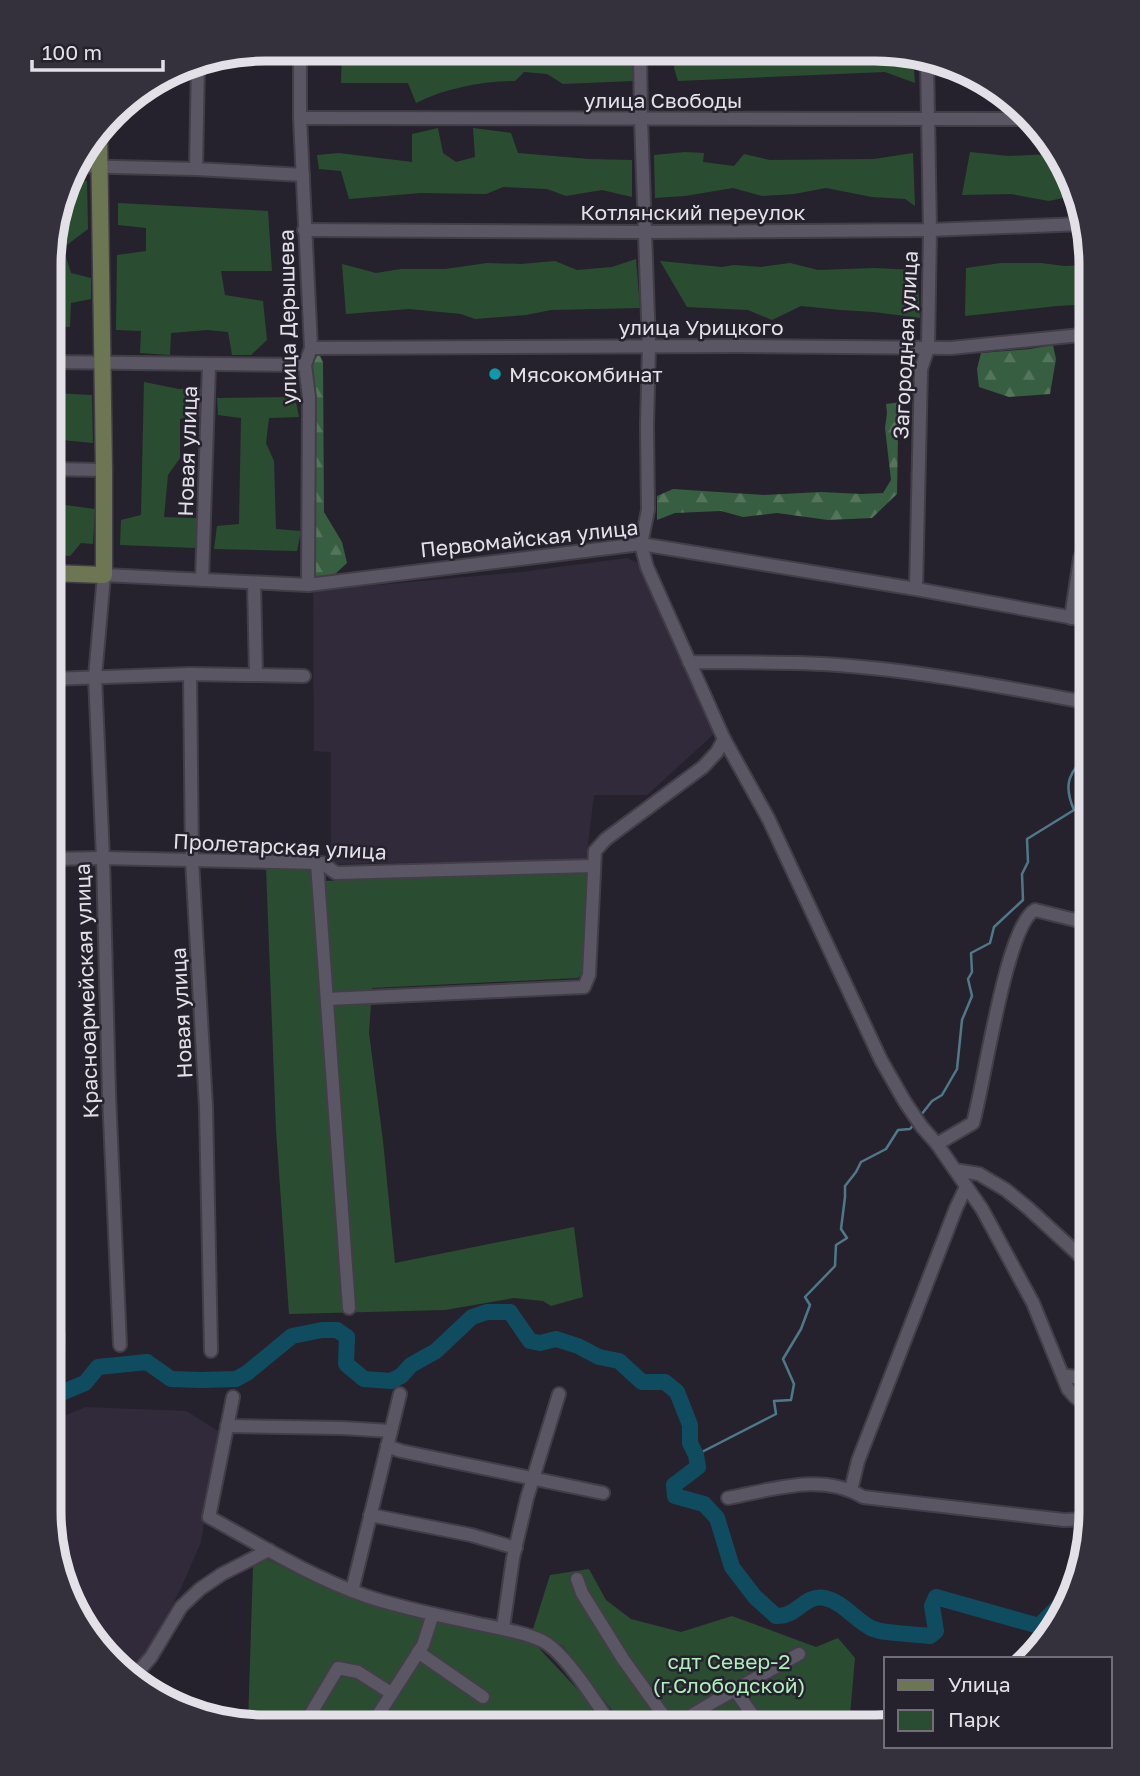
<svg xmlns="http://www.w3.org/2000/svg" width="1140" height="1776" font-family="'Golos Text',sans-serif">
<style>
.built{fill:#312a3b}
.forest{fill:url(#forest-firs)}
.green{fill:#2a4d31}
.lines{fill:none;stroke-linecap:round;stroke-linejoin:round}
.stream{stroke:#4f7889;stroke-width:2.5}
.river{stroke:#104c60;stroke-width:16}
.minor-casing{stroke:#423e48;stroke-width:16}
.major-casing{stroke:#423e48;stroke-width:19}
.minor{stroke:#5b5663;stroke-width:12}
.major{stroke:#6c7652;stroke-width:16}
.culture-dot{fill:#0f9aa8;stroke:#26222d;stroke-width:2.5}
.labels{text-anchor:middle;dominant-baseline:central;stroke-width:5;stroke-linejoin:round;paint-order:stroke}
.street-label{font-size:21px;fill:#e3e0e8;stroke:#26222d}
.poi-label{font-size:21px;fill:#e3e0e8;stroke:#26222d;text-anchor:start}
.park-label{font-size:21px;fill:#adeeba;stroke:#26222d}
.rim{fill:none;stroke:#e3e0e8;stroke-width:9}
</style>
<defs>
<pattern id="forest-firs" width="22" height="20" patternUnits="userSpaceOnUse" patternTransform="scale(1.75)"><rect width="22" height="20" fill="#375e40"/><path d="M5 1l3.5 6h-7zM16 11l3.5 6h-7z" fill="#54755c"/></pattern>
</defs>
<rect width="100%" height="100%" fill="#26222d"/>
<g class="built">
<path d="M627,558L640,564L715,733L647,795H594L586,860L331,864V752L314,751L313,591L522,572Z"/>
<path d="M86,1407L186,1411L218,1431L201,1542L181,1588L154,1641L135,1667L127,1674L66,1594L49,1511V1422Z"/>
</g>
<g class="forest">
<path d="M1053,345L1056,359L1050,394L1009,397L979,387L977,369L981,353L1030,349Z"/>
<path d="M319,353L323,362L324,512L342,542L347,563L334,575L313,577L314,422L311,366Z"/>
<path d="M901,402L903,415L898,433L897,494L872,518L828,520L777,513L743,517L721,511L675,513L657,520V496L673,489L764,495L821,492L862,494L883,493L891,480L885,428L887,413L886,404Z"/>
</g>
<g class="green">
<path d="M342,49L594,50L619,52L632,50L633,81L563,84L547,74L524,72L515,81C483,81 446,88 416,103L408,83H341Z"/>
<path d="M677,50L904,51L913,55L915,83L885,72L678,81L674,68Z"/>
<path d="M438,128L443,153L456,162L475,157L473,128L511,133L518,153L589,159L632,160V197L602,190L566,196L547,189L503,187L486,194L421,193L349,199L341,171L319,169L317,155L339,153L412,162V134Z"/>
<path d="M685,152L704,153L703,162L734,166L744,154L770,160L874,159L913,153L915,206L905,199L872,197L826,188L794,194L762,196L733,188L685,196L655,198L654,155Z"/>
<path d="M970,152L1008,156L1053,154L1074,182L1077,195L1049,201L1011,194L962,195Z"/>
<path d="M68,179L87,181L88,229L63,248L71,273L91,278V299L71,303L70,327L51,326V237Z"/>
<path d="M118,203L268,211L272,271H221L225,295L263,301L267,340L251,355H232L228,332L207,330L171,333L170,355L140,353L141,331L116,330L117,255L146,251V228L118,225Z"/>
<path d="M636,259L640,308L551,310L526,315L475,319L461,314L409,309L346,314L342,264L376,273L401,269H445L487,263L521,264L555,261L577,270L612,267Z"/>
<path d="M660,261L722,267L734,265L761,267L790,263L818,270L874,268L917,270L920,318L874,312L841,310L801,306L772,320L748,310L687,307Z"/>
<path d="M1001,263H1041L1064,266L1091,265V304L1057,306L965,316L966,268Z"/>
<path d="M144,382L179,389L202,388L201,416L180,419V458L168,475L164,517L196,518V548L120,545L121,520L141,515Z"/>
<path d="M51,393L92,395L93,443L51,439Z"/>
<path d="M295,397L299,417L269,418L266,443L274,461L276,529L301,531L297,551L214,549L217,526L239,524L241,418L218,415L217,398Z"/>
<path d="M50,503L95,509L93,544L81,543L70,556L50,555Z"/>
<path d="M266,867L321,868L323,881L587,872L585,970L578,978L372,988L369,1033L383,1141L395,1263L574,1227L583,1297L551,1306L543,1301L514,1298L445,1310L289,1314L276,1130Z"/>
<path d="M49,1322L66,1333L65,1359L49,1385Z"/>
<path d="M267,1559L325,1588L406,1615L532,1641L612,1726L248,1725L253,1567Z"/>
<path d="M589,1569L606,1600L631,1619L681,1632L732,1616L816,1647L838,1638L855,1658L849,1727L624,1726L563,1646L533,1629L550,1575Z"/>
</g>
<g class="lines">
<g class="stream">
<path d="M921,1115L932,1101L942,1095L957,1069L962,1020L972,996L968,979L972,972L971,953L990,943L994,927L1023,900L1022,874L1028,862L1027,839L1074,810C1061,780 1072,771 1091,750"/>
<path d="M696,1455L776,1414L774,1401L791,1400L794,1384L783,1359L801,1329L810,1305L805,1297L835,1266L836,1245L847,1238L841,1229L845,1197V1186L856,1172L861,1162L886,1149L898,1130L910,1129L915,1123"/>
</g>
<path class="river" d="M49,1398L85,1383L98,1367L147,1362L171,1379L201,1380L236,1379L247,1373L292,1336L322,1330H337L347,1337L346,1364L364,1379L391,1381L401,1376L411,1365L436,1351L472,1317L487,1312H510L530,1341L540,1343L556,1339L578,1346L599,1357L619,1361L642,1382H665L677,1392L690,1425V1443L696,1455L698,1467L674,1485L675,1496L704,1504L717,1518L732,1567L755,1597L776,1616C798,1617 804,1594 825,1598C843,1602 855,1620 871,1628C883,1634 916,1634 930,1636L936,1631L932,1606L936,1597L1039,1626L1058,1607L1063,1606"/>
<defs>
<g id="minor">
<path d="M300,49V118L311,348L305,365L309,397L308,585"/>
<path d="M300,118L1026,119"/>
<path d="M74,166L196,169L303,175"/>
<path d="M196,169L198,62"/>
<path d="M304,230L645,232L930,230L1083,224"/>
<path d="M311,348L740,346L951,348L1091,334"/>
<path d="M51,362L305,365"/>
<path d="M50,469L104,470"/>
<path d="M202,580L209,365"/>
<path d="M254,583L256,675"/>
<path d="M916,589L921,369L928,348L930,230L927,60"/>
<path d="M1071,618L1080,559L1091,531"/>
<path d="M689,662C739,663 789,661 838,665C922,671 1008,688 1091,703"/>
<path d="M190,674L192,860L206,1107L211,1351"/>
<path d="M50,679L190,674L304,676"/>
<path d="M724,739L768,818L881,1060L905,1102L922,1127L937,1144L982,1209L1033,1303L1068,1389L1075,1397L1091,1408"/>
<path d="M50,859L103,858L322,863L336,873L593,866"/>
<path d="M317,863L349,1308"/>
<path d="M50,970L54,1032V1083"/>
<path d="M327,999L584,987L589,975L595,851L606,839L703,767L717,752L724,739L647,567L641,544L648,510L647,425L649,346L641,119L640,50"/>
<path d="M937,1144L973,1123C984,1086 1006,925 1035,910L1091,924"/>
<path d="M955,1170L979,1174L1006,1190L1028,1208L1091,1266"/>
<path d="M120,1345L109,1095L103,858L95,677L104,575L308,585L641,544L916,589L1091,621"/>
<path d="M1063,1375L1091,1380"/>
<path d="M233,1397L209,1517C260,1545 311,1577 366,1596C401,1608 438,1615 474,1623C493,1627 530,1633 546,1643C568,1657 597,1704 612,1726"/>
<path d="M227,1426L342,1428L391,1431"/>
<path d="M387,1446L401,1451L603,1493"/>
<path d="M851,1490L858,1461L956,1208L966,1187"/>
<path d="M728,1498C772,1490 822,1472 863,1497L1064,1520L1091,1519"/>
<path d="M370,1515L471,1535L516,1548"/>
<path d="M577,1579L582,1593L623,1659L671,1726"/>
<path d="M352,1591L400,1394"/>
<path d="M503,1628L513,1558L527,1498L559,1394"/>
<path d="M418,1652L483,1697"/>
<path d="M131,1680L151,1657L181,1607L200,1589L222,1574L269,1550"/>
<path d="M735,1690L761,1727"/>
<path d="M304,1725L338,1668L358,1672L391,1693"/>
<path d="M371,1726L423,1645L433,1614"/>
<path d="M674,1726L715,1701L799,1654"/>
</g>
<path id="major" d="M50,573L104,575V470L99,133"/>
</defs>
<use href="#minor" class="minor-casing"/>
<use href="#major" class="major-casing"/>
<use href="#minor" class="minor"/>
<use href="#major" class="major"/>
</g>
<circle class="culture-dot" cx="495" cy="374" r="7"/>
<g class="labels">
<g class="street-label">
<text x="663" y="100">улица Свободы</text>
<text x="693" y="212">Котлянский переулок</text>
<text transform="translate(287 317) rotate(-91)">улица Дерышева</text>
<text x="701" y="327">улица Урицкого</text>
<text transform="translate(905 345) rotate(-87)">Загородная улица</text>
<text transform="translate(187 451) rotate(-88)">Новая улица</text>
<text transform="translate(529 538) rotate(-6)">Первомайская улица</text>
<text transform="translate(280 846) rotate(3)">Пролетарская улица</text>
<text transform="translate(86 991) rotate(-92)">Красноармейская улица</text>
<text transform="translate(181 1013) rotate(-93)">Новая улица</text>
</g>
<g class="poi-label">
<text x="509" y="374">Мясокомбинат</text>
</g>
<g class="park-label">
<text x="729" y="1661">сдт Север-2<tspan x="729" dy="24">(г.Слободской)</tspan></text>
</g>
</g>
<path d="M0 0H1140V1776H0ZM265 61H875A204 204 0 0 1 1079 265V1511A204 204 0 0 1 875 1715H265A204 204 0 0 1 61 1511V265A204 204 0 0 1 265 61Z" fill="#35313c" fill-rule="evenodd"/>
<path class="rim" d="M265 61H875A204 204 0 0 1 1079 265V1511A204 204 0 0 1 875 1715H265A204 204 0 0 1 61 1511V265A204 204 0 0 1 265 61Z"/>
<rect x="884" y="1657" width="228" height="91" fill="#26222d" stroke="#726e78" stroke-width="2"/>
<rect x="898" y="1680" width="35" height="10" fill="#6c7652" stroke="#726e78" stroke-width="2"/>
<text x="948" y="1692" font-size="21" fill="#e3e0e8">Улица</text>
<rect x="898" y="1710" width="35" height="21" fill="#2a4d31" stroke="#726e78" stroke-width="2"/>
<text x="948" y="1727" font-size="21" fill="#e3e0e8">Парк</text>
<path d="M32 60v10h131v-10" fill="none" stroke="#e3e0e8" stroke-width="3.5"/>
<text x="42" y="60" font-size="21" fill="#e3e0e8" stroke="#26222d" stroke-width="5" paint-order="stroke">100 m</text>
</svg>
